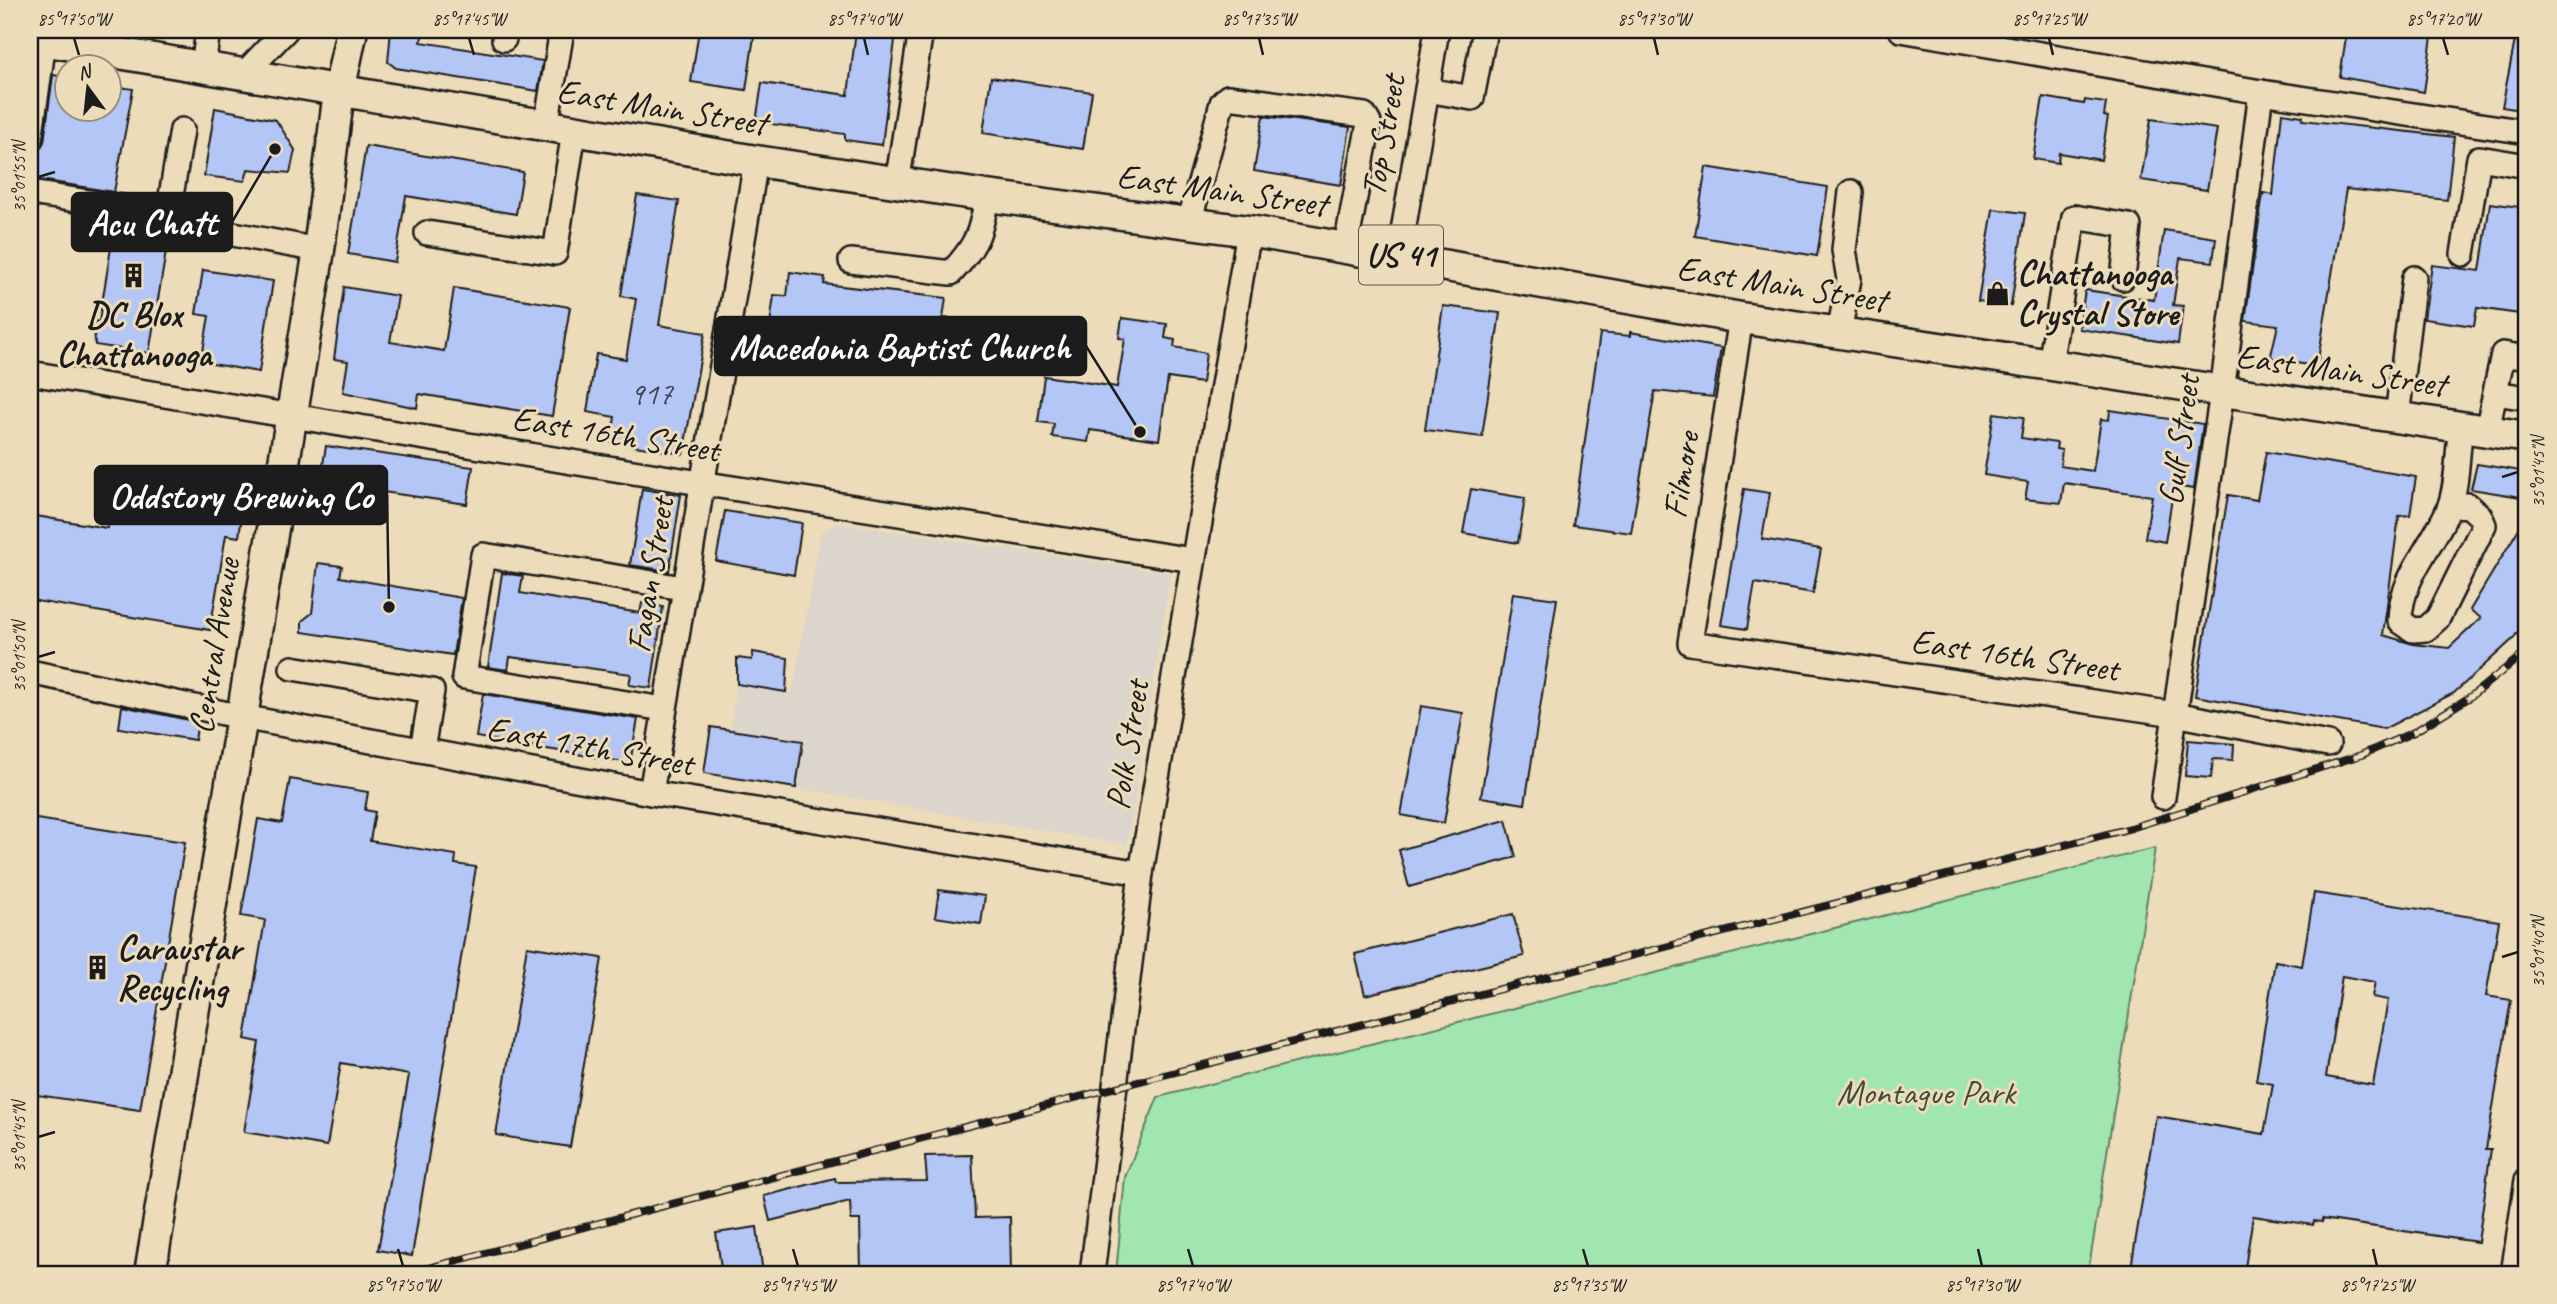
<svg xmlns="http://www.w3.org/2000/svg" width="2557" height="1304" font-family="Caveat,sans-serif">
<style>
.built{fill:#dcd5cb}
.green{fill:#a1e5b0;stroke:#5e8066;stroke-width:2}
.building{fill:#b3c6f5;stroke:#1c1c1c;stroke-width:2;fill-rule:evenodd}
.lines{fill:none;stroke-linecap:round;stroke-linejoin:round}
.minor-casing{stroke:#1c1c1c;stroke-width:28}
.major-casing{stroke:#1c1c1c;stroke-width:35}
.minor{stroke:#eddcb9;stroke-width:23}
.major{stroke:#eddcb9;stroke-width:30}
.rail-casing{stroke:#1c1c1c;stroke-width:8}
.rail{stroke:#eddcb9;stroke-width:5;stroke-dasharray:16;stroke-linecap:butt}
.ticks{fill:none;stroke:#1c1c1c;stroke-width:2.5}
.labels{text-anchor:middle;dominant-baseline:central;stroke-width:6;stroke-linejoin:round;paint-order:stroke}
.number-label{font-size:32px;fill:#424652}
.shield{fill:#eddcb9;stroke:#5b564b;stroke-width:2}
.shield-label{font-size:33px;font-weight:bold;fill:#1c1c1c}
.street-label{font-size:35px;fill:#1c1c1c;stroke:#eddcb9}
.poi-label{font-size:35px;font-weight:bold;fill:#1c1c1c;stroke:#eddcb9;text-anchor:start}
.park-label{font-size:35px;fill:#3d4e41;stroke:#eddcb9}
.leader{fill:none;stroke:#1c1c1c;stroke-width:2.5}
.callout-dot{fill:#1c1c1c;stroke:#eddcb9;stroke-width:2.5}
.callout{fill:#1c1c1c;stroke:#1c1c1c;stroke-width:2.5}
.callout-label{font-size:37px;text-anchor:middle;font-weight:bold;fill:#fff}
.neatline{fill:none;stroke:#1c1c1c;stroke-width:2.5}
.ticks-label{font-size:18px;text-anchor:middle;fill:#1c1c1c}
</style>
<rect width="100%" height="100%" fill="#eddcb9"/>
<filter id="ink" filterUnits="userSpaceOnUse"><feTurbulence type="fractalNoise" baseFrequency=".0143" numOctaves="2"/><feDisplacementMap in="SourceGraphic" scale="14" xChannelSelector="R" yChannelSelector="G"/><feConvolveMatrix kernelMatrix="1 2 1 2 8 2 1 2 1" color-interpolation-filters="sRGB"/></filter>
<g filter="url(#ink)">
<path class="built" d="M837,523L1171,573L1127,845L796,788L803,741L730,730L737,684L792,693L821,531Z"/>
<path class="green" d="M2155,848L2088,1274H1116L1125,1177L1158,1097Z"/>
<g class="building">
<path d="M391,30H423L421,42L543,61L538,91L396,68L388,62Z"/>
<path d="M699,30H755L746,90L691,82Z"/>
<path d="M856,30L896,32L882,145L845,140V134L756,122L762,83L848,95Z"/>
<path d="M2347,30H2433L2424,92L2340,77Z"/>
<path d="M2517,30H2527V111L2502,107Z"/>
<path d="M53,75L66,77V108H108V85L133,89L114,192L34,179L39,150L44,142Z"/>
<path d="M991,77L1092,92L1083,149L983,133Z"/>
<path d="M2043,97L2084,104L2085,100L2106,103L2104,116L2108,117L2101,160L2059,153L2058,163L2033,159Z"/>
<path d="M215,108L276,120L295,150L290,173L248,169L245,181L204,176Z"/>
<path d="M2282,113L2303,116L2302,120L2454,137L2447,200L2346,189L2317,366L2274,360L2271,355L2278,325L2245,321L2263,193L2273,195Z"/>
<path d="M1263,116L1350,127L1341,185L1254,171Z"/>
<path d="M2151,119L2217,129L2207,190L2141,180Z"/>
<path d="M366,146L523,172L516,214L406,196L395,262L348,254Z"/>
<path d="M1706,167L1828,187L1817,256L1695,236Z"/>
<path d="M637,195L679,201L659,325L705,333L683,454L611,442L615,417L587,412L596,354L626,359L636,299L621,296Z"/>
<path d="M2490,203L2527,208V315L2477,308L2474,326L2424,319L2432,265L2480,271Z"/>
<path d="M1993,209L2025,213L2011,306L1978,301Z"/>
<path d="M115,223L169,234L149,353L95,345L94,321L99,322Z"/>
<path d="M2164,230L2216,238L2213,262L2180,258L2173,305L2183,306L2178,344L2079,329L2085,290L2154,300Z"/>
<path d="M203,270L273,281L259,372L201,362L209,316L196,314Z"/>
<path d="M790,272L825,277L824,284L946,298L943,318L954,319L948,356L937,354L934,375L896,369L900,344L871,339V335L821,329L817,356L777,351L780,333L769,332L774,295L787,296Z"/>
<path d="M344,287L398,296L390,342L444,351L454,288L570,307L552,416L419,394L417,408L343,392L348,361L334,359Z"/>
<path d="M1443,306L1500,313L1482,437L1425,430Z"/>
<path d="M1122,318L1167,324L1165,338L1175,340L1174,347L1206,353L1202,383L1168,378L1159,440L1090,430L1088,442L1052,437L1054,424L1038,422L1044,376L1117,387L1125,339L1119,338Z"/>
<path d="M1630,332L1721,348L1713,397L1655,391L1631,533L1573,525L1600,333L1630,336Z"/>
<path d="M2110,410L2203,424L2194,489L2174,486L2165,542L2145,538L2152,496L2064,483L2061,503L2025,499L2028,482L1984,475L1994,413L2024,417L2021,438L2057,443L2056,449L2062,450L2060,466L2093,471L2101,419L2109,420Z"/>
<path d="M326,446L473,467L467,504L320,483Z"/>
<path d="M2266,452L2416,477L2410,515L2399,516L2383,635L2413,644L2449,648L2481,618L2470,610L2527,515V618L2513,639L2454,693L2384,729L2195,696L2228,495L2257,500Z"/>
<path d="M2477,464L2527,472V498L2471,489Z"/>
<path d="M116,473L245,493L239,537L226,535L210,630L30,600V515L107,528Z"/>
<path d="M642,489L681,495L669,571L630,565Z"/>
<path d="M1471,489L1525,498L1518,543L1463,533Z"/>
<path d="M1744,489L1770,493L1762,539L1821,549L1813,593L1755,583L1747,629L1721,625Z"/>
<path d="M725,511L802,523L794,575L716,561Z"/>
<path d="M318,563L342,566L340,577L462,598L453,655L302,632V621L312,613Z"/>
<path d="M502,573L523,576L520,593L640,613L642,603L663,607L651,688L629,685L631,674L510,657L508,670L488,667Z"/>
<path d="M1513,593L1557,599L1525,804L1481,797Z"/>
<path d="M753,652L788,658L786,692L737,684V658L752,660Z"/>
<path d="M483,694L638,719L630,763L476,737Z"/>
<path d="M122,706L198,722L195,740L119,728Z"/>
<path d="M1421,706L1463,713L1444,823L1401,815Z"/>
<path d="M711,727L803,741L796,788L704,773Z"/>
<path d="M2188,740L2234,744L2233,760L2213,759L2211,778L2185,776Z"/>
<path d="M290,779L368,792L365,810L375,812L370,841L456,855L455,864L476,867L412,1256L378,1250L409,1075L341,1063L327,1146L244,1132L259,1042L245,1039L265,920L241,916L258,819L282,823Z"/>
<path d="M30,818L185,842L140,1110L30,1094Z"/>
<path d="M1506,820L1516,857L1409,887L1399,850Z"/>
<path d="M939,890L985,896L981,924L935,917Z"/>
<path d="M2314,893L2499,921L2486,996L2511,1000L2486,1149H2491L2478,1242L2322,1219V1222L2314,1221L2313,1225L2253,1216L2244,1274H2130L2156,1116L2264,1134L2273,1084L2256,1081L2275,961L2302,966ZM2342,976L2375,982L2372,997L2388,1000L2373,1085L2326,1077Z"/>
<path d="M1513,914L1524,956L1365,995L1355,954Z"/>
<path d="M527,946L602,958L570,1147L496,1135Z"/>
<path d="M972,1155L975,1218L1010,1217L1011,1274H861L860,1220H851L850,1201L770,1221L764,1196L835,1178L836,1182L927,1181L925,1156Z"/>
<path d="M757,1227L763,1274H722L716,1233Z"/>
</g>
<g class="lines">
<defs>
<g id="minor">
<path d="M1901,30L2261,92L2527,132"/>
<path d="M504,39L506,30"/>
<path d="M203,68L208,30"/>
<path d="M242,76L286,30"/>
<path d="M1427,90L1472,98L1485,30"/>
<path d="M546,126L562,30"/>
<path d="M30,140L44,42"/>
<path d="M897,184L921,30"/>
<path d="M30,193L168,214L179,224L319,250"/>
<path d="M168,214L182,130"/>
<path d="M1189,223L1222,103L1228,97L1364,115L1369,123L1346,246"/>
<path d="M427,233L555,253L574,131"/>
<path d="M2463,254L2479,158L2527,166"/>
<path d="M1399,255L1437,30"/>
<path d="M851,261L951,273C977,245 981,233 987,196"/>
<path d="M1741,318L1690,643L2175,714L2328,744"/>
<path d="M1839,333L1849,279L1844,250L1851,192"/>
<path d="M2050,365L2074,217L2129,226L2123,278"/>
<path d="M30,373L700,483L1193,560"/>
<path d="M2495,393L2527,398"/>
<path d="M2397,417L2414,278"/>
<path d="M2487,431L2503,354L2527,358"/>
<path d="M2450,506L2468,505L2480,516L2484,525L2438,618L2426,629L2413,630L2400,621C2400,578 2433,546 2449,508C2458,485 2457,452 2461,427"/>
<path d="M292,668L432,691L422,750"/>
<path d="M30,672L242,717L651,793L1141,873"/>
<path d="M664,709L464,677L483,555L683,588"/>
<path d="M651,793L756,161"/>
<path d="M2163,797L2222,392L2261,92"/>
<path d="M1092,1274L1141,873L1249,231"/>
<path d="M2513,1274L2527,1180"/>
</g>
<g id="major">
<path d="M30,38L756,161L987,196L1249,231L1741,318L2527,437"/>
<path d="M150,1274L319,250L339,91L352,30"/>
</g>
</defs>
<use href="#minor" class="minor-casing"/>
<use href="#major" class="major-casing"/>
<use href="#minor" class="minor"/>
<use href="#major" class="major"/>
<defs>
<path id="rail" d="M405,1274L1113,1088L2131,828L2361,755L2414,732L2470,697L2527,651"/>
</defs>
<use href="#rail" class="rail-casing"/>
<use href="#rail" class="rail"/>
</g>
</g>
<path class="ticks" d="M74,38L79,55M469,38L474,55M864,38L868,55M1259,38L1263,55M1654,38L1658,55M2049,38L2053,55M2443,38L2448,55M38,177L55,172M2502,477L2518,472M38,657L55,652M2502,957L2518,952M38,1137L55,1132M398,1249L403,1266M793,1249L798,1266M1188,1249L1193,1266M1583,1249L1588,1266M1978,1249L1982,1266M2373,1249L2377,1266"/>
<defs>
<symbol id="building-bare" viewBox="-9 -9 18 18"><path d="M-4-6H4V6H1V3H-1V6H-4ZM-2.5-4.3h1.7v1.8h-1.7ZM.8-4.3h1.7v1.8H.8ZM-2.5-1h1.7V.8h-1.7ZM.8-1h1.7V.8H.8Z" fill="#1c1c1c" stroke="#eddcb9" stroke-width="2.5" paint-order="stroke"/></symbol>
<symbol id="shop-bare" viewBox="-9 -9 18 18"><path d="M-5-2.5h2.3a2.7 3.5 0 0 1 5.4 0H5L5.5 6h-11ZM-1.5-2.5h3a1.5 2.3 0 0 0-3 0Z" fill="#1c1c1c" stroke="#eddcb9" stroke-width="2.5" paint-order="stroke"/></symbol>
</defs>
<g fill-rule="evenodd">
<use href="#building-bare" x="116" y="258" width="35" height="35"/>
<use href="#shop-bare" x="1980" y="276" width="35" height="35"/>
<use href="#building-bare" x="80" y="950" width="35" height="35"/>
</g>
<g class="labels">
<g class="number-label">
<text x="651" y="393">917</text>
</g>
<rect class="shield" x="1359" y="225.5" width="84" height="59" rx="5"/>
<g class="shield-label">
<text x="1401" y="255">US 41</text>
</g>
<g class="street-label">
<text transform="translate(662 107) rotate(9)">East Main Street</text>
<text transform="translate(1383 136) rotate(-80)">Top Street</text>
<text transform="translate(1222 190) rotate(8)">East Main Street</text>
<text transform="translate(1782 284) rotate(9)">East Main Street</text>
<text transform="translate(2341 370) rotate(8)">East Main Street</text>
<text transform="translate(616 434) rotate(9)">East 16th Street</text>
<text transform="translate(2179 440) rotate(-82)">Gulf Street</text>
<text transform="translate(1681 475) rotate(-81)">Filmore</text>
<text transform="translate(650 575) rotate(-81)">Fagan Street</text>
<text transform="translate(214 646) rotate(-81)">Central Avenue</text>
<text transform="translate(2015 655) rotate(8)">East 16th Street</text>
<text transform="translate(1127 745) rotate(-81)">Polk Street</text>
<text transform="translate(590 746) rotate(10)">East 17th Street</text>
</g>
<g class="poi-label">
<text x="2017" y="273">Chattanooga<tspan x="2017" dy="40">Crystal Store</tspan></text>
<text x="134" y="314" text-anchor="middle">DC Blox<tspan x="134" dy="40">Chattanooga</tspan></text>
<text x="117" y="948">Caraustar<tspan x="117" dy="40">Recycling</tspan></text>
</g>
<g class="park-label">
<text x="1926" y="1092">Montague Park</text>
</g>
</g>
<path class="leader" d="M275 149L232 222M1140 432L1086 346M389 607L387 495"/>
<g class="callout-dot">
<circle cx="275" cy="149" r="7"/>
<circle cx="1140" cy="432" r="7"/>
<circle cx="389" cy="607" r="7"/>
</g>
<g class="callout">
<rect x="72" y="193" width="160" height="58" rx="7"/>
<rect x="715" y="317" width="371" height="58" rx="7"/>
<rect x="95" y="466" width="292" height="58" rx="7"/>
</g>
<g class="callout-label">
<text x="152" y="235">Acu Chatt</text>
<text x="900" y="359">Macedonia Baptist Church</text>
<text x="241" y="508">Oddstory Brewing Co</text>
</g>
<rect width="2557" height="1304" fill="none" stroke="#eddcb9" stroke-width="77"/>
<g transform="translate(88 88) rotate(345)"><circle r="33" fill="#eddcb9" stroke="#998f7a" stroke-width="2"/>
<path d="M0-5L12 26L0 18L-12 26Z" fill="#1c1c1c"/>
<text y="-10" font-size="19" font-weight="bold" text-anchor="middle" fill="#1c1c1c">N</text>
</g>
<rect x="38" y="38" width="2480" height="1228" class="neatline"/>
<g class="ticks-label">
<text x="74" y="25">85°17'50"W</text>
<text x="469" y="25">85°17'45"W</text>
<text x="864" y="25">85°17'40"W</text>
<text x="1259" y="25">85°17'35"W</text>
<text x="1654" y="25">85°17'30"W</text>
<text x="2049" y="25">85°17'25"W</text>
<text x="2443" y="25">85°17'20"W</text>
<text transform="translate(19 177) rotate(-90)" y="6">35°01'55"N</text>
<text transform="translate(2538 472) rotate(-90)" y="6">35°01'45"N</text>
<text transform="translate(19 657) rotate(-90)" y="6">35°01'50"N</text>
<text transform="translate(2538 952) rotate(-90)" y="6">35°01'40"N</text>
<text transform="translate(19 1137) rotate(-90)" y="6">35°01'45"N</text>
<text x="403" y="1291">85°17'50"W</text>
<text x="798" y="1291">85°17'45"W</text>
<text x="1193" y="1291">85°17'40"W</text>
<text x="1588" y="1291">85°17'35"W</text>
<text x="1982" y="1291">85°17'30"W</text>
<text x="2377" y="1291">85°17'25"W</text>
</g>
</svg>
